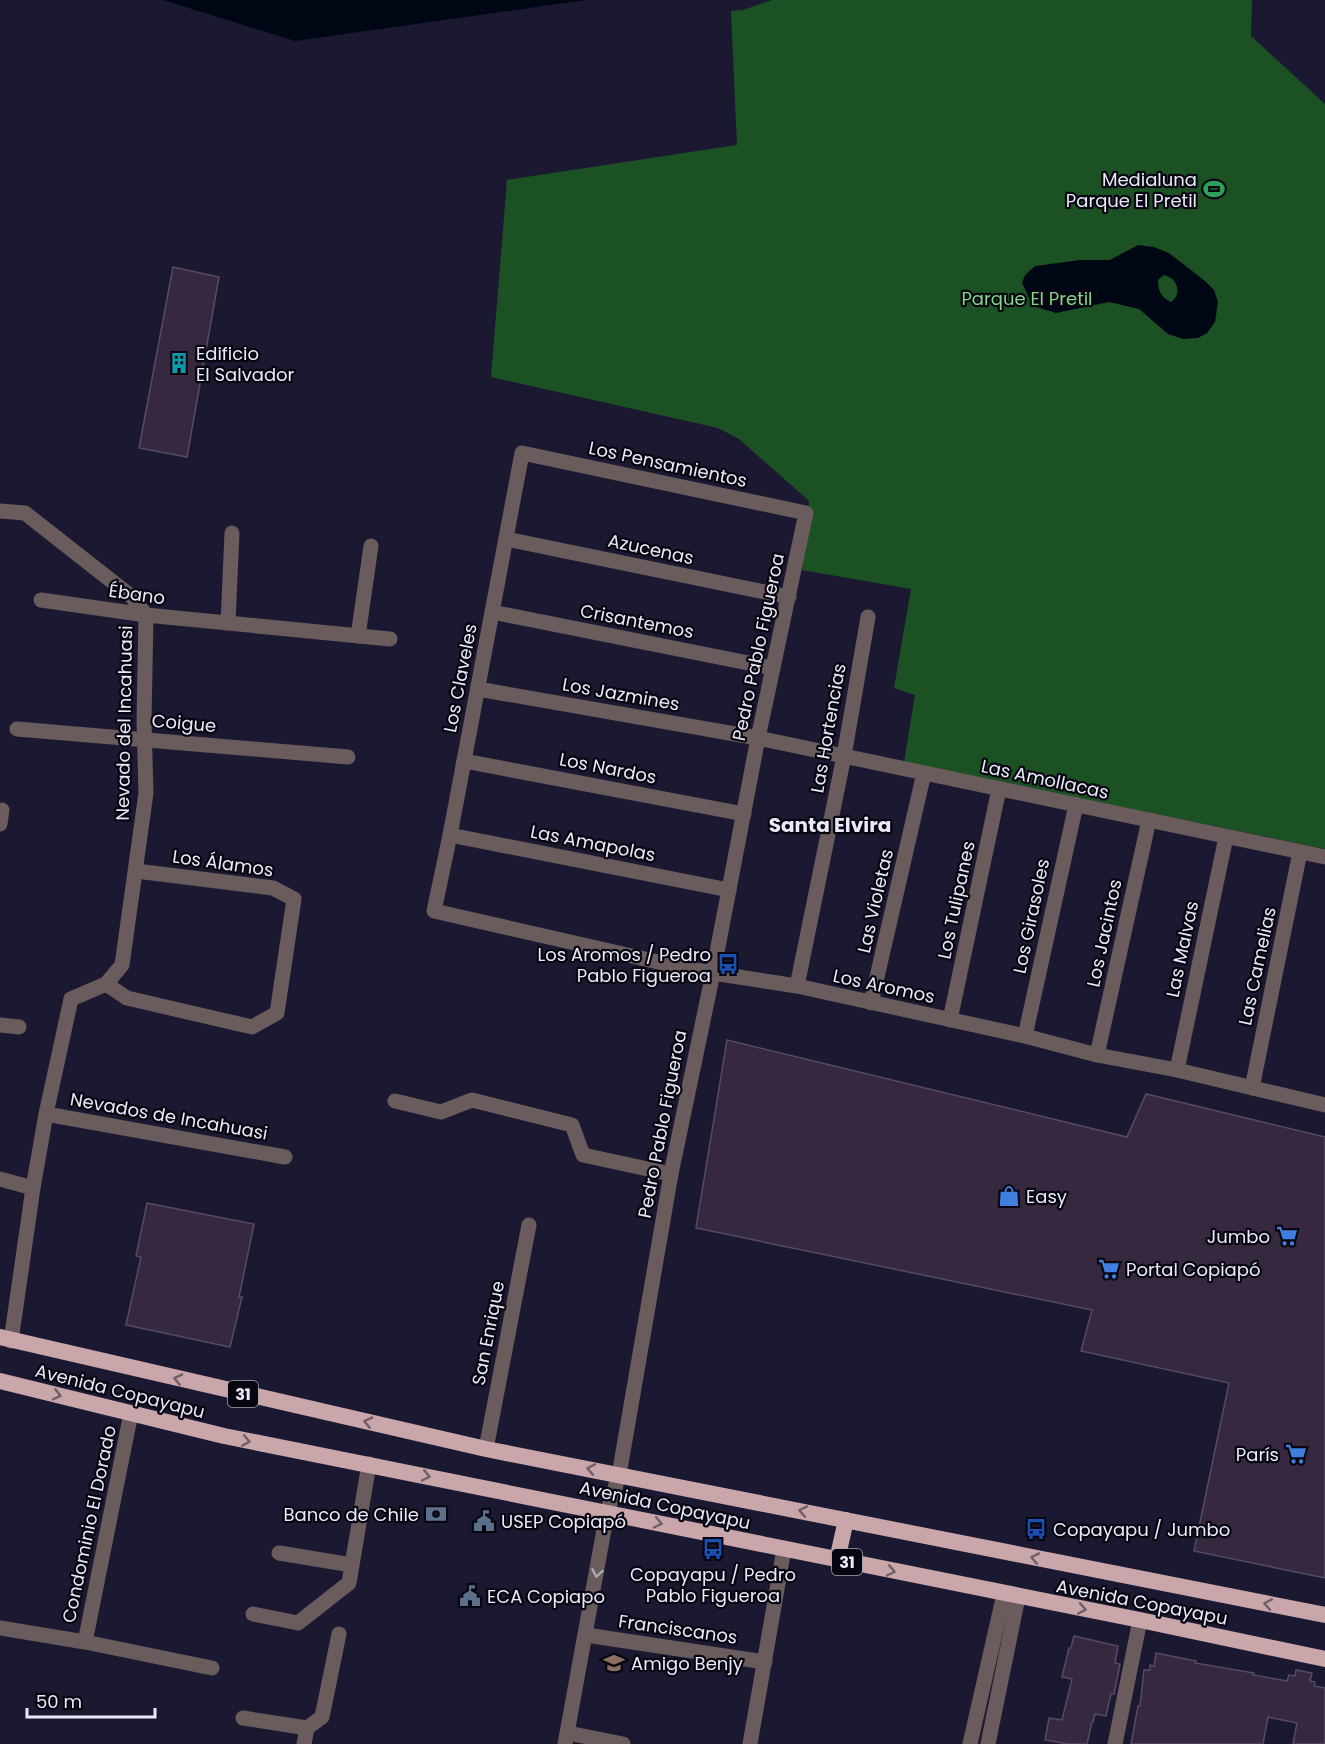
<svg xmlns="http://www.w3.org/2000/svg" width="1325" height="1744" font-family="Poppins,sans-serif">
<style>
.green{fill:#1c5124}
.water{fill:#000714;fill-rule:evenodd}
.building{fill:#35283f;stroke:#574a63;stroke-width:1.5}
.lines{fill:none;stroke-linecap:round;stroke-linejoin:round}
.minor{stroke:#6a5b5c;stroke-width:15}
.tertiary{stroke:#6a5b5c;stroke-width:15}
.trunk{stroke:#c8a6aa;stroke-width:16}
.oneway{stroke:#715e65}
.oneway2{stroke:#b0a9b2}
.labels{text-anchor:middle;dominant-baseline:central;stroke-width:4.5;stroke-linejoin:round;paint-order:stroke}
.shield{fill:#070610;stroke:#a5a5b3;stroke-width:1.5}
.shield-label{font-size:16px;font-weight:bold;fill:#e9e9f9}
.poi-label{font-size:18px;fill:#e9e9f9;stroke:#070610;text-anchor:start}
.park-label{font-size:18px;fill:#80d788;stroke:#070610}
.street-label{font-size:18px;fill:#e9e9f9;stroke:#070610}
.neighbourhood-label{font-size:20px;font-weight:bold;fill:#e9e9f9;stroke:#070610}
</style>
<rect width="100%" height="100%" fill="#1b1931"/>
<path class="green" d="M772,0H1252L1251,36L1325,104V849L904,762L915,695L894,688L911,589L802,570L809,501L739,439L718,428L491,377L507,180L737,145L731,11L743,10Z"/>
<g class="water">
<path d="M163,0H586L295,41Z"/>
<path d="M1138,245L1154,247L1169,253L1205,281L1214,290L1218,302L1215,322L1207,333L1198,338L1183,339L1168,334L1139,309L1109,302L1056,313L1033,306L1022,283L1025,275L1035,266L1080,260H1110ZM1164,275C1177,278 1183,293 1171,302C1161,297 1158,291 1158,280Z"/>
</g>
<g class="building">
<path d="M173,267L219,277L187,457L139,448Z"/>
<path d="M727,1040L1127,1137L1146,1094L1325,1137V1578L1194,1551L1229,1383L1081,1351L1092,1310L696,1228Z"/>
<path d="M147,1203L254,1224L239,1297H242L230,1347L126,1325L141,1257L136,1256Z"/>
<path d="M1074,1636L1118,1646L1115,1663L1120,1664L1114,1694H1111L1106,1716L1095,1714L1093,1722H1092L1087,1744H1068L1045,1740L1049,1718L1062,1720L1072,1679L1062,1677L1069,1648H1071Z"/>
<path d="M1156,1653L1196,1661L1195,1663L1254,1673L1253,1675L1287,1681L1289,1675L1295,1676L1296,1670L1312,1673L1310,1681L1315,1682L1314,1686L1325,1688V1744H1293L1297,1723L1268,1717L1263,1744H1131L1138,1706H1140L1144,1670H1150V1665L1154,1666Z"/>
</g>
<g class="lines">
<g class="minor">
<path d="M522,453L806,513L758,738L713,973L689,969L434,911L450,835Z"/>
<path d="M0,511L25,513L132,597L146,615L144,722L146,793L122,965L106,984L71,999L46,1114L33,1188L11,1341"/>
<path d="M506,539L789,597"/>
<path d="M41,600L146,615L390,639"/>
<path d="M492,612L773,668"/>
<path d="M228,623L232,533"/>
<path d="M358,636L371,546"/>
<path d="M478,689L758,738L1325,857"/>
<path d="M17,729L348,757"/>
<path d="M464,761L744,814"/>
<path d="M0,824L2,810"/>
<path d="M450,835L729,890"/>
<path d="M106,984L127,998L252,1027L277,1013L294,899L273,888L136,871"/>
<path d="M797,986L844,756L868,617"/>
<path d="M871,1003L924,773"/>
<path d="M950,1020L999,789"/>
<path d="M0,1025L19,1027"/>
<path d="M1025,1036L1076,805"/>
<path d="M1097,1055L1149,820"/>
<path d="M1177,1070L1226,837"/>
<path d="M1252,1088L1300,852"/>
<path d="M395,1101L441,1112L472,1100L572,1125L583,1155L671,1174"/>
<path d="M46,1114L285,1157"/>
<path d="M0,1179L33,1188"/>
<path d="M486,1449L529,1225"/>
<path d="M279,1553L352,1565"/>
<path d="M253,1614L298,1623L349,1583L369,1464"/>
<path d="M0,1628L85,1642L212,1668"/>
<path d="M586,1635L765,1662"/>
<path d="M85,1642L131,1413"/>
<path d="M243,1718L307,1728L322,1717L339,1634"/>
<path d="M568,1733L623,1744"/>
<path d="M304,1744L307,1728"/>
<path d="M750,1744L784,1549"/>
<path d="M970,1744L1004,1594"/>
<path d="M988,1744L1018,1597"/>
<path d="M1115,1744L1140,1620"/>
</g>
<path class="tertiary" d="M565,1744L607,1513L619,1475L671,1174L713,973L797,986L1025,1036L1097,1055L1177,1070L1325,1105"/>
<g class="trunk">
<path d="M0,1337L486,1449L1325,1615"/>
<path d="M0,1381L224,1436L1140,1620L1325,1659"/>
<path d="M837,1560L846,1520"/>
</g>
</g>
<defs><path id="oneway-chevron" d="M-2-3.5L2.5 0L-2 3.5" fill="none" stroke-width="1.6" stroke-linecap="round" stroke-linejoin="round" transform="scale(1.5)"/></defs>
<g class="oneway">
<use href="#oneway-chevron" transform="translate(178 1379) rotate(-167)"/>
<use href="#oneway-chevron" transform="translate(57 1395) rotate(14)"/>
<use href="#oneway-chevron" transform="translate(368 1422) rotate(-167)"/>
<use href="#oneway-chevron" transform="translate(246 1441) rotate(11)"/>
<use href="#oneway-chevron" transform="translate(591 1469) rotate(-169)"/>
<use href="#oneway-chevron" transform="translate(426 1476) rotate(12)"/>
<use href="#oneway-chevron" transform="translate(803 1511) rotate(-169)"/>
<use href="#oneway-chevron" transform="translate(658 1523) rotate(12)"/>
<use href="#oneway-chevron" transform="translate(1035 1558) rotate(-169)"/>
<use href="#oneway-chevron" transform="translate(891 1571) rotate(12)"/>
<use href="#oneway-chevron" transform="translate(1268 1604) rotate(-169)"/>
<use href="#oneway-chevron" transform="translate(1082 1609) rotate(11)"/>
</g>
<use class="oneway2" href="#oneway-chevron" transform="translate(597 1573) rotate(100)"/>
<defs>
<symbol id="stadium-bare" viewBox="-9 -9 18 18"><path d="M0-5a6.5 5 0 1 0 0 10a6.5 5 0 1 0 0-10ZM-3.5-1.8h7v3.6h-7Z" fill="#2e9e5b" stroke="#070610" stroke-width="2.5" paint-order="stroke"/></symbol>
<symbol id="building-bare" viewBox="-9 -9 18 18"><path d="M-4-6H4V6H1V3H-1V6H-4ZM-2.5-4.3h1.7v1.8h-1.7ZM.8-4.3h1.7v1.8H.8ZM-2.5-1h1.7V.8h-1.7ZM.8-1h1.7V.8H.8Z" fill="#0f9aa8" stroke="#070610" stroke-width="2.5" paint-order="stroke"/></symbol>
<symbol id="bus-bare" viewBox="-9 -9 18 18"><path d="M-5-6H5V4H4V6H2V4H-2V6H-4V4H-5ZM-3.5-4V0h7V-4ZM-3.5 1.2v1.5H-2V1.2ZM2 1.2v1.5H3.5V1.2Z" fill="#1a4fb4" stroke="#070610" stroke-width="2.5" paint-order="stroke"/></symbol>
<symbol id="shop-bare" viewBox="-9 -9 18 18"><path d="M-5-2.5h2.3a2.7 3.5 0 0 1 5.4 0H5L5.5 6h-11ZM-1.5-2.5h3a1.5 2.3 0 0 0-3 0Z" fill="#3f7fe0" stroke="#070610" stroke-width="2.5" paint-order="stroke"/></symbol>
<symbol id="supermarket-bare" viewBox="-9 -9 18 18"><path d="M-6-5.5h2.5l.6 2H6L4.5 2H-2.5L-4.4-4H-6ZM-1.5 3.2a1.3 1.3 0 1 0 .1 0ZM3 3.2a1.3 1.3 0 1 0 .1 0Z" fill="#3f7fe0" stroke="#070610" stroke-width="2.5" paint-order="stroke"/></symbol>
<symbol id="bank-bare" viewBox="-9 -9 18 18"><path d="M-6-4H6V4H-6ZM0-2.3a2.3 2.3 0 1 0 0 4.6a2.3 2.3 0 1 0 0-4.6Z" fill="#5c6f8a" stroke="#070610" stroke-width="2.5" paint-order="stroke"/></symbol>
<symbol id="civic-bare" viewBox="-9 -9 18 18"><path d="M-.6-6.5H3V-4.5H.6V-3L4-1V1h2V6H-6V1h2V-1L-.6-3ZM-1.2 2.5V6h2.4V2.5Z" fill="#5c6f8a" stroke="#070610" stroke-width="2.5" paint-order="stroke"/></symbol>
<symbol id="school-bare" viewBox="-9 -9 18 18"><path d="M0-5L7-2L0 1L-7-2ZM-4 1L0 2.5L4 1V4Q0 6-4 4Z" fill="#8d6e63" stroke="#070610" stroke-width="2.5" paint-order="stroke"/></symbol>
</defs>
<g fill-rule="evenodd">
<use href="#stadium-bare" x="1199" y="174" width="30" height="30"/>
<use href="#building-bare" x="164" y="348" width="30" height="30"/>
<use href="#bus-bare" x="713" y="949" width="30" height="30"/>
<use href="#shop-bare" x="994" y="1181" width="30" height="30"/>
<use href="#supermarket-bare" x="1272" y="1221" width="30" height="30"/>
<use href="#supermarket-bare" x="1094" y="1254" width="30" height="30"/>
<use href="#supermarket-bare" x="1281" y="1439" width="30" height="30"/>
<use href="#bank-bare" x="421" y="1499" width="30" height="30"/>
<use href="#civic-bare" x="469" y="1506" width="30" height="30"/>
<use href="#bus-bare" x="1021" y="1514" width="30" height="30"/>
<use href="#bus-bare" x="698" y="1534" width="30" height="30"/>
<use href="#civic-bare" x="455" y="1581" width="30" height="30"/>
<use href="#school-bare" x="599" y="1648" width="30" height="30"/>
</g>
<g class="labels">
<g class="shield">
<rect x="228" y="1381" width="30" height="26" rx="4.5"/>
<rect x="832" y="1549" width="30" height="26" rx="4.5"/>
</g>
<g class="shield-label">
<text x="243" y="1394">31</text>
<text x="847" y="1562">31</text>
</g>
<g class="poi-label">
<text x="1197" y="179" text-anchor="end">Medialuna<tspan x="1197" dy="21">Parque El Pretil</tspan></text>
<text x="196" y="353">Edificio<tspan x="196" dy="21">El Salvador</tspan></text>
<text x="711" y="954" text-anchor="end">Los Aromos / Pedro<tspan x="711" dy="21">Pablo Figueroa</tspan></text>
<text x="1026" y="1196">Easy</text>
<text x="1270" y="1236" text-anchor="end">Jumbo</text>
<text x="1126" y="1269">Portal Copiapó</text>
<text x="1279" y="1454" text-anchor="end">París</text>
<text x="419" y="1514" text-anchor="end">Banco de Chile</text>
<text x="501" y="1521">USEP Copiapó</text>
<text x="1053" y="1529">Copayapu / Jumbo</text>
<text x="713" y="1574" text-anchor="middle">Copayapu / Pedro<tspan x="713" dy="21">Pablo Figueroa</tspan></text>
<text x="487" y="1596">ECA Copiapo</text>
<text x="631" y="1663">Amigo Benjy</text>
</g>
<g class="park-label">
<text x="1027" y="298">Parque El Pretil</text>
</g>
<g class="street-label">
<text transform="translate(668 464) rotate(12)">Los Pensamientos</text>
<text transform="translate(651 549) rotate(12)">Azucenas</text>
<text transform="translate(137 594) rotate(8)">Ébano</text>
<text transform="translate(637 621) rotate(11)">Crisantemos</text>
<text transform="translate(758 647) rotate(-78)">Pedro Pablo Figueroa</text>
<text transform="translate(460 678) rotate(-79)">Los Claveles</text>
<text transform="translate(621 694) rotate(10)">Los Jazmines</text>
<text transform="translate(124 723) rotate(-89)">Nevado del Incahuasi</text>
<text transform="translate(184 723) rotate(5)">Coigue</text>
<text transform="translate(828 728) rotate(-80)">Las Hortencias</text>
<text transform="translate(608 768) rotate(11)">Los Nardos</text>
<text transform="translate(1045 779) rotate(12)">Las Amollacas</text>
<text transform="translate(593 843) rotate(11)">Las Amapolas</text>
<text transform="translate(223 863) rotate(8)">Los Álamos</text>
<text transform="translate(956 900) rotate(-78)">Los Tulipanes</text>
<text transform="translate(875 901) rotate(-77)">Las Violetas</text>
<text transform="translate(1031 916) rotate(-78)">Los Girasoles</text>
<text transform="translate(1104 933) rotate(-78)">Los Jacintos</text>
<text transform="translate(1182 949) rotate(-78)">Las Malvas</text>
<text transform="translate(1257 966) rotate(-78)">Las Camelias</text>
<text transform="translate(884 986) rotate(12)">Los Aromos</text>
<text transform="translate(169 1116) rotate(10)">Nevados de Incahuasi</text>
<text transform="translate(662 1124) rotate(-79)">Pedro Pablo Figueroa</text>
<text transform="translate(488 1333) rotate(-79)">San Enrique</text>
<text transform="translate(120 1391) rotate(14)">Avenida Copayapu</text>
<text transform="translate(665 1505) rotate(12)">Avenida Copayapu</text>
<text transform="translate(89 1524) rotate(-78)">Condominio El Dorado</text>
<text transform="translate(1142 1602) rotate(11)">Avenida Copayapu</text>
<text transform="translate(678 1629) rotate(8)">Franciscanos</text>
</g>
<g class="neighbourhood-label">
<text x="830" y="825">Santa Elvira</text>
</g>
</g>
<path d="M27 1708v9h128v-9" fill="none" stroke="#e9e9f9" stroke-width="3"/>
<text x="36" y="1708" font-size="18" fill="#e9e9f9" stroke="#070610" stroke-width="4.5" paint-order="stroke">50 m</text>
</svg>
